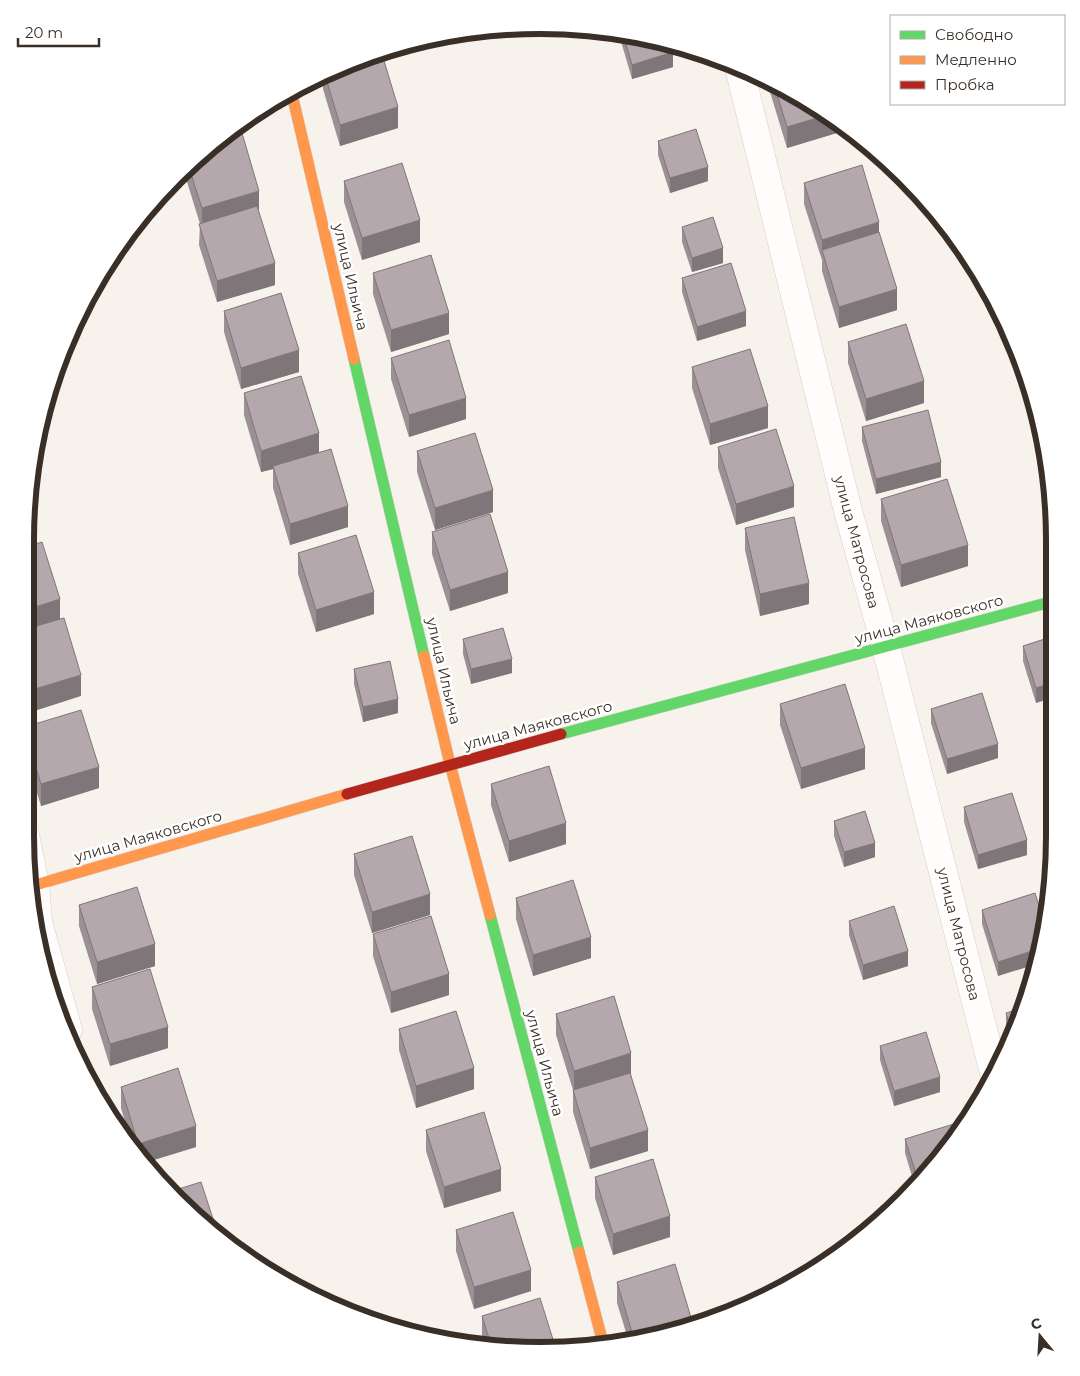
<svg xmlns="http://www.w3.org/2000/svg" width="1080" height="1376" font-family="Montserrat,sans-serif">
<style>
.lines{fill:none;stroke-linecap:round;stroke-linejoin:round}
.street-casing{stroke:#d6cfc8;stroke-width:29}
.fast-casing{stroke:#d6cfc8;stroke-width:12}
.slow-casing{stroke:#d6cfc8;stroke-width:12}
.jam-casing{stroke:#d6cfc8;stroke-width:12}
.street{stroke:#fefdfc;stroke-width:28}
.fast{stroke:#63d668;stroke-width:11}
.slow{stroke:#ff974d;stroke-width:11}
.jam{stroke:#b3261e;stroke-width:11}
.wall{fill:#9b9095}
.shaded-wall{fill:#7e7679}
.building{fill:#b4a8ad;stroke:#7e7679}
.labels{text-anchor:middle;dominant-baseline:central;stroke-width:5;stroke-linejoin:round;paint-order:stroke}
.street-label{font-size:15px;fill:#392f27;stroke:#fff}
.rim{fill:none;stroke:#392f27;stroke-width:6}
</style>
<rect width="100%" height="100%" fill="#f7f2ec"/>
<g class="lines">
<defs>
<g id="street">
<path d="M739,67L848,511L886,647L994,1073"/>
<path d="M25,835L35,885L38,922L68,1030"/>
</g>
<g id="fast">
<path d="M354,359L424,656"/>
<path d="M561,734L1054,601"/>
<path d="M490,915L579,1252"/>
</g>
<g id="slow">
<path d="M291,90L354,359"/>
<path d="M424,656L450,764L490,915"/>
<path d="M32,886L347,794"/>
<path d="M579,1252L603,1343"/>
</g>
<path id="jam" d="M347,794L561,734"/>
</defs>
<use href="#street" class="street-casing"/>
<use href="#fast" class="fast-casing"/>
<use href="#slow" class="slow-casing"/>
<use href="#jam" class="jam-casing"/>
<use href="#street" class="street"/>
<use href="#fast" class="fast"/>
<use href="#slow" class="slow"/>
<use href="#jam" class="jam"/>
</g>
<g class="wall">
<path d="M620,34L670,42L673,67L632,79L620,38Z"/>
<path d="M375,52L398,128L340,146L323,89V76Z"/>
<path d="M767,78H768L850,129L787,148L767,82Z"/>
<path d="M658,141L708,181L670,193L658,155Z"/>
<path d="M201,153L259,212L275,285L217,302L199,245L200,224L184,172V169Z"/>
<path d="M344,181L420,242L362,260L344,202Z"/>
<path d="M804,183L879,232L897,310L839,328L822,271V260L804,204Z"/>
<path d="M682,227L723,263L692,272L682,242Z"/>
<path d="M373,273L449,334L391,352L373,294Z"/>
<path d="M682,278L746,326L697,341L682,292Z"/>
<path d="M224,311L299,372L241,389L224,332Z"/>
<path d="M848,342L924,403L866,421L848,363Z"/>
<path d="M391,358L466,419L409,437L391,379Z"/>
<path d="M692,367L768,428L710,445L692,388Z"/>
<path d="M244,393L348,527L290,545L273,488V469L261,472L244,415Z"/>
<path d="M862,427L941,477L876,494L862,441Z"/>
<path d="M718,447L794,507L736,525L718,468Z"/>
<path d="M417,451L493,512L435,530L417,472Z"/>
<path d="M881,499L968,566L901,587L881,521Z"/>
<path d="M26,507L30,510V524L26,525Z"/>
<path d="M745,528L809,604L760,616L745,550Z"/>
<path d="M432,532L508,593L450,611L432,554Z"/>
<path d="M298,553L374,614L316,632L298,574Z"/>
<path d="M1054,636L1036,703L1023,661V646Z"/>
<path d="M463,639L512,673L471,684L463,654Z"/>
<path d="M354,669L398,713L363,722L354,684Z"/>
<path d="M780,704L865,769L801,789L780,725Z"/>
<path d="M931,709L998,758L947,774L931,723Z"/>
<path d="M25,727L99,788L41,806L25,754Z"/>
<path d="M491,784L566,844L509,862L491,805Z"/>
<path d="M964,807L1027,855L978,869L964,822Z"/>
<path d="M834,821L875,857L844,867L834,836Z"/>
<path d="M354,854L430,915L372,933L354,875Z"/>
<path d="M1035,893L998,976L982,924V910Z"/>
<path d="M516,898L591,958L533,976L516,919Z"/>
<path d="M79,905L155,966L97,984L79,926Z"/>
<path d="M849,921L908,966L863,980L849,935Z"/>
<path d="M373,934L449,995L391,1013L373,956Z"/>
<path d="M92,987L168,1048L110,1066L92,1009Z"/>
<path d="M1006,1013L1016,1033L1009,1046L1006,1035Z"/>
<path d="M556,1014L631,1074L648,1151L590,1169L573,1112V1090L556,1035Z"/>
<path d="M399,1029L474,1089L416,1108L399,1050Z"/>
<path d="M880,1046L940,1092L894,1106L880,1060Z"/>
<path d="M121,1087L196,1147L147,1162L131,1142L121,1108Z"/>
<path d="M426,1130L501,1191L444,1208L426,1151Z"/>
<path d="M960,1132L914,1183L905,1153V1139Z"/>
<path d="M595,1177L670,1237L613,1255L595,1198Z"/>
<path d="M456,1230L531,1291L474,1309L456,1251Z"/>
<path d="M617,1282L692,1326L673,1334L628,1339L617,1303Z"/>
<path d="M482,1316L540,1351L484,1344L482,1337Z"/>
</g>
<g class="shaded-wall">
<path d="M673,52V67L632,79V65Z"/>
<path d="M398,107V128L340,146V125Z"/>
<path d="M827,115L850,129L787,148V127Z"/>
<path d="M708,167V181L670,193V178Z"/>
<path d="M259,191V212L202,230V208Z"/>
<path d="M420,220V242L362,260V238Z"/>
<path d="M879,222V243L822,250V240Z"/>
<path d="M723,248V263L692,272V258Z"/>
<path d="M275,263V285L217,302V281Z"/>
<path d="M897,289V310L839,328V307Z"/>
<path d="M746,311V326L697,341V327Z"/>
<path d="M449,313V334L391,352V330Z"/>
<path d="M299,350V372L241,389V368Z"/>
<path d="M924,381V403L866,421V399Z"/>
<path d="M466,398V419L409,437V415Z"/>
<path d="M768,406V428L710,445V424Z"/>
<path d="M319,433V454L273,466V469L261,472V451Z"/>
<path d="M941,462V477L876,494V479Z"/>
<path d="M794,486V507L736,525V504Z"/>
<path d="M493,490V512L435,530V508Z"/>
<path d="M348,506V527L290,545V524Z"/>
<path d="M968,545V566L901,587V565Z"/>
<path d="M508,572V593L450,611V590Z"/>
<path d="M809,583V604L760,616V594Z"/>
<path d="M374,592V614L316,632V610Z"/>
<path d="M60,599V621L26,631V610Z"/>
<path d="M512,659V673L471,684V669Z"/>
<path d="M81,675V696L25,714V692Z"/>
<path d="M1054,682L1055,697L1036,703V688Z"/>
<path d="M398,699V713L363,722V707Z"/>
<path d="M998,744V758L947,774V759Z"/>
<path d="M865,748V769L801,789V768Z"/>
<path d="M99,767V788L41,806V784Z"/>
<path d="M566,823V844L509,862V841Z"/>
<path d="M1027,840V855L978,869V855Z"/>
<path d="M875,843V857L844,867V852Z"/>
<path d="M430,894V915L372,933V912Z"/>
<path d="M591,937V958L533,976V955Z"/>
<path d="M155,944V966L97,984V962Z"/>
<path d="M1041,948L1037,964L998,976V962Z"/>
<path d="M908,951V966L863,980V965Z"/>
<path d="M449,974V995L391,1013V992Z"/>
<path d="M168,1027V1048L110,1066V1044Z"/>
<path d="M631,1053V1074L574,1092V1071Z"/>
<path d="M474,1068V1089L416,1108V1086Z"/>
<path d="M940,1077V1092L894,1106V1091Z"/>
<path d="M196,1126V1147L147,1162L138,1151V1144Z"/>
<path d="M648,1130V1151L590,1169V1148Z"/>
<path d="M501,1169V1191L444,1208V1187Z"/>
<path d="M670,1216V1237L613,1255V1234Z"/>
<path d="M531,1270V1291L474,1309V1287Z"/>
<path d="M692,1321V1326L673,1334L639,1338Z"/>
</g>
<g class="building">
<path d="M623,34L670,42L673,52L632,65Z"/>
<path d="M381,51L398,107L340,125L325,75L375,52Z"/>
<path d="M773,81L827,115L787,127Z"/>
<path d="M696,129L708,167L670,178L658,141Z"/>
<path d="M242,133L259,191L202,208L188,165L201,153L218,140Z"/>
<path d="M402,163L420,220L362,238L344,181Z"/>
<path d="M862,165L879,222L822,240L804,183Z"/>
<path d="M257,206L275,263L217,281L199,224Z"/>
<path d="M713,217L723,248L692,258L682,227Z"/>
<path d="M879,232L897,289L839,307L822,250Z"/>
<path d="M431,255L449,313L391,330L373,273Z"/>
<path d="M731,263L746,311L697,327L682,278Z"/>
<path d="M281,293L299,350L241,368L224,311Z"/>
<path d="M906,324L924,381L866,399L848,342Z"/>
<path d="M449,340L466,398L409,415L391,358Z"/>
<path d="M750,349L768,406L710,424L692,367Z"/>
<path d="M301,376L319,433L261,451L244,393Z"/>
<path d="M928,410L941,462L876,479L862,427Z"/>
<path d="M776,429L794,486L736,504L718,447Z"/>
<path d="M475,433L493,490L435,508L417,451Z"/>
<path d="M331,449L348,506L290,524L273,466Z"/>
<path d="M947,479L968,545L901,565L881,499Z"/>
<path d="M28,497L30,510H26V507Z"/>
<path d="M490,514L508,572L450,590L432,532Z"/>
<path d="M794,517L809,583L760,594L745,528Z"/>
<path d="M356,535L374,592L316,610L298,553Z"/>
<path d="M42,542L60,599L26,610V547Z"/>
<path d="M64,618L81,675L25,692L26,629Z"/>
<path d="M503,628L512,659L471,669L463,639Z"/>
<path d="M1054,636V682L1036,688L1023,646Z"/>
<path d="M390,661L398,699L363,707L354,669Z"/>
<path d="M845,684L865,748L801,768L780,704Z"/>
<path d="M982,693L998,744L947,759L931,709Z"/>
<path d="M81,710L99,767L41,784L25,733V727Z"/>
<path d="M549,766L566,823L509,841L491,784Z"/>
<path d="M1012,793L1027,840L978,855L964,807Z"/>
<path d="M865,811L875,843L844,852L834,821Z"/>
<path d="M412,836L430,894L372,912L354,854Z"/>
<path d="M573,880L591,937L533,955L516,898Z"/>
<path d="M137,887L155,944L97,962L79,905Z"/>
<path d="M1035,893L1046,929L1045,936L1041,948L998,962L982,910Z"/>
<path d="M894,906L908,951L863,965L849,921Z"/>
<path d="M431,916L449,974L391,992L373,934Z"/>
<path d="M150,969L168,1027L110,1044L92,987Z"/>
<path d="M614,996L631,1053L574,1071L556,1014Z"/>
<path d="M1023,1008L1016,1033L1013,1038L1006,1013Z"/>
<path d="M456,1011L474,1068L416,1086L399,1029Z"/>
<path d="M926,1032L940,1077L894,1091L880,1046Z"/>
<path d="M178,1068L196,1126L138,1144L121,1087Z"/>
<path d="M630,1073L648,1130L590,1148L573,1090Z"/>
<path d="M484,1112L501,1169L444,1187L426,1130Z"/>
<path d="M957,1123L960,1132L918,1180L905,1139Z"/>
<path d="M653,1159L670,1216L613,1234L595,1177Z"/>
<path d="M201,1182L217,1231L176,1200L169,1192Z"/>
<path d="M513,1212L531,1270L474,1287L456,1230Z"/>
<path d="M675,1264L692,1321L639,1338L634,1339L617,1282Z"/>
<path d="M540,1298L556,1349L540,1351L491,1345L482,1316Z"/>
</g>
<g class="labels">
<g class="street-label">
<text transform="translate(351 277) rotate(77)">улица Ильича</text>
<text transform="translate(857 542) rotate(75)">улица Матросова</text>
<text transform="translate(929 619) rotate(-15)">улица Маяковского</text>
<text transform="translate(444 671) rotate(77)">улица Ильича</text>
<text transform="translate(538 725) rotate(-15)">улица Маяковского</text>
<text transform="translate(148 836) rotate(-16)">улица Маяковского</text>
<text transform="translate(959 934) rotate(76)">улица Матросова</text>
<text transform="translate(545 1063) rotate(75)">улица Ильича</text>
</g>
</g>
<path d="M0 0H1080V1376H0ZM540 34H540A506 506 0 0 1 1046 540V836A506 506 0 0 1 540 1342H540A506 506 0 0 1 34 836V540A506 506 0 0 1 540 34Z" fill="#fff" fill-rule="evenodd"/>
<path class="rim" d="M540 34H540A506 506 0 0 1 1046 540V836A506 506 0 0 1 540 1342H540A506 506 0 0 1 34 836V540A506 506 0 0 1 540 34Z"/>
<rect x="890" y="15" width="175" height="90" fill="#ffffff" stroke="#b0aca9"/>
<rect x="900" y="31" width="25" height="8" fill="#63d668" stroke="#b0aca9"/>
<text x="935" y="40" font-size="15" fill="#392f27">Свободно</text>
<rect x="900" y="56" width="25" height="8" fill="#ff974d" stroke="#b0aca9"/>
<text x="935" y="65" font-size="15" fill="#392f27">Медленно</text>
<rect x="900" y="81" width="25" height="8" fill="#b3261e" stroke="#b0aca9"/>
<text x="935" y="90" font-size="15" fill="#392f27">Пробка</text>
<g transform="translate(1040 1336) rotate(342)" stroke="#ffffff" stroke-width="4" paint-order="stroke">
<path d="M0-4L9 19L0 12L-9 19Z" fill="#392f27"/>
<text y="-8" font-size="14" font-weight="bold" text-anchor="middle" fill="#392f27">С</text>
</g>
<path d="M18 38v8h81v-8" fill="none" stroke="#392f27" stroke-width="2.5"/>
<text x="25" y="38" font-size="15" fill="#392f27" stroke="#ffffff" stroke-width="4" paint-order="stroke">20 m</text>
</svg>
